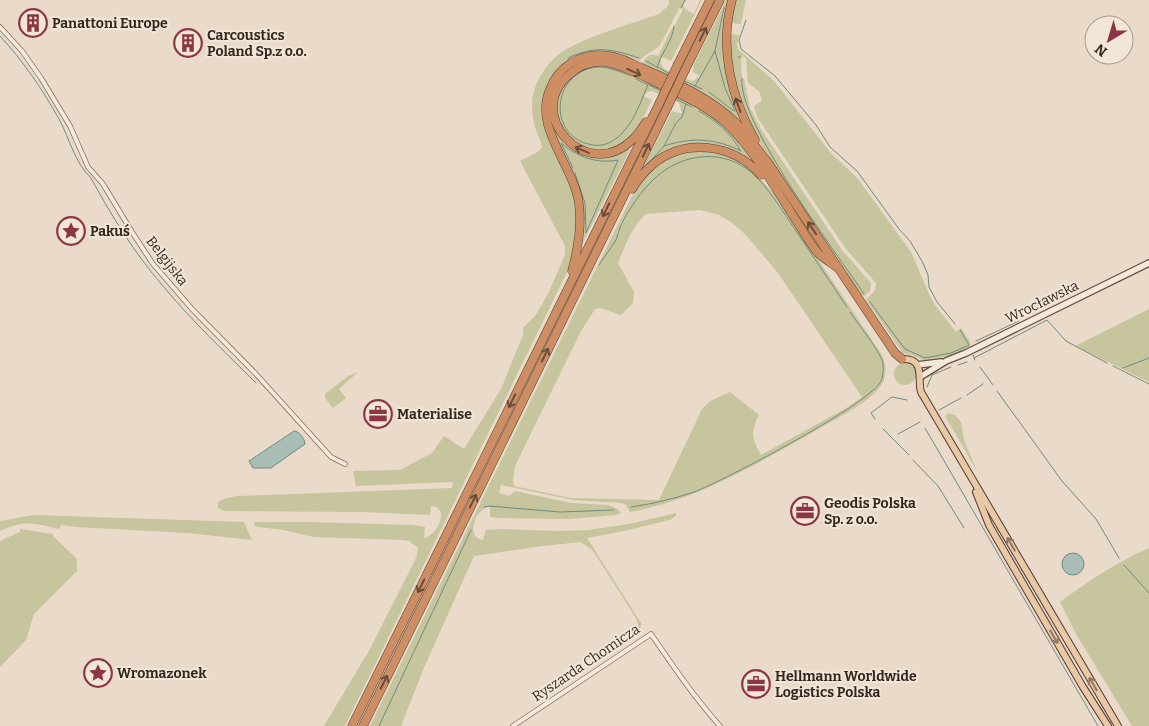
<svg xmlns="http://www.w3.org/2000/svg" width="1149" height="726" font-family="Bitter,serif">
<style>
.green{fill:#c7c59d;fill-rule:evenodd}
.water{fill:#a9beb4;stroke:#708c81}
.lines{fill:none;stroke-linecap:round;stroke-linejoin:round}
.stream{stroke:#708c81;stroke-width:1}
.street-casing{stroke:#846d5f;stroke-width:5.5}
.secondary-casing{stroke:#664e42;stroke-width:8}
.primary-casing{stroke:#523c33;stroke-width:8}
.highway-casing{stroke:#523c33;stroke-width:9}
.street{stroke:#f5e9db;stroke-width:4}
.secondary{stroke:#f5e9db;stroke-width:5.5}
.primary{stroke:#e8c8a5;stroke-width:6}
.highway{stroke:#ce8e64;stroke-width:8}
.highway-bridge-casing{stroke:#523c33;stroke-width:9;stroke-linecap:butt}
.highway-bridge{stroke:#ce8e64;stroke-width:8}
.oneway{stroke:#6b4c38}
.oneway2{stroke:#8f7863}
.labels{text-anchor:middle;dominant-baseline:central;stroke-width:4;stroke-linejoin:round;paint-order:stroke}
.poi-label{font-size:14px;font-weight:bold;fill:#362821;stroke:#f2e6d7;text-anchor:start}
.street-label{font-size:14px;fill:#362821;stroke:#f2e6d7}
</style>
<rect width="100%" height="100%" fill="#eadac9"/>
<g class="green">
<path d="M669,0H686L683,5L685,9L694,14L700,0H702L671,61L662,57C661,60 660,62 662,66C664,71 687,80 693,81L700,76L693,72L694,64L726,0H728C719,41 724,85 742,123C714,96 678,81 643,63C646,56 651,53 658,56L672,28L674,27L683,9L680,7L660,45C653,53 647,51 640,61C626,56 613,50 599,50C561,50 539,85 543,119C559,155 582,195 577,236C576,246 572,256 570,266L345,726H324L370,649L417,556L418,548L409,541L401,540L314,537L283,530L258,527L255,526L254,522H308L413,525L425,527L424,538C437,536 451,507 431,506L430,515L361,512L224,511L218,508V502L226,498L238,496L452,488L453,482L356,486L353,471L400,470L432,453L444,436L464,449L501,389L523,335V328L535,316L548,294L565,255V246L520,161L536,153L542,148C542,142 538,136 536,130C533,122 532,112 532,103C533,84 546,63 562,52C587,36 631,24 659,14L668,6Z"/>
<path d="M734,0H746L741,24L731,23V34L739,35L737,44L738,49L774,81L830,152L858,179L911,252L929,294L935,305L956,332L961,328L970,342L971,347L949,356L925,361L913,355L903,353L866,300L875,290L876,283L846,249L757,117L754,106L762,101L759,91L748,83L746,58L741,56L742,79H744L750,108L761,129L842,250L871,283L870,291L864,296L861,295C836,253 807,215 781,175C768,155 753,134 744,112C730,76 727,38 734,0Z"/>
<path d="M595,58H610L629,64L702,100L729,120L750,143L893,356L756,154C728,115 703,102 661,82C644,73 625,61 605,59C532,51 534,170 610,156C618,155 624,150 631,148L583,242C585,222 584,204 578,185C568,151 532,114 559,77C568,66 581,59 595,58Z"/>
<path d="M604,65C625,70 644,81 664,90C685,101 707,110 724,126C735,136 744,149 753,162L729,149L703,144L642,169L672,111L682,114L679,103L652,91L647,92L644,96L652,100C646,111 642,123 634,133C595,179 529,119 569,79C579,69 590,66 604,65Z"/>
<path d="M709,151C738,157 757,173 775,195L882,355C886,363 887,377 882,384C871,402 835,419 817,430C767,458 716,489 660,505C650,507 640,511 630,512L626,505L622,503L574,500L501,485L499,493L509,496L515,491L571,503L608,505L618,509L621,513L616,515L570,519L497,518L490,517V507C476,507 464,538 483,540L486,530L501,529L559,531L588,530L629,524L676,513V516L670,520L624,531L587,538L641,623V626L637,632V631L638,624L636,618L595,554L592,550L581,542L542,546L474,556L423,670L401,726H370L634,192C654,164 674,151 709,151ZM700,210L719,215L732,223L746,235L778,273L862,397L848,407L761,455C752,439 750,432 759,415L730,392L710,401L702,409L659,500L571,498L514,486L513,480L515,466L581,331L595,309L600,308L621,315L633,303L634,292L618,263C625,246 632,226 646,214Z"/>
<path d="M1149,309V382L1075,346Z"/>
<circle cx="905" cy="374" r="11"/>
<path d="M358,372L339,389L346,398L333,408L325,398V394L348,376Z"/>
<path d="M948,413L955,415L961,422L964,440L977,471L945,416Z"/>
<path d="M33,515L244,522L252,540L187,533L75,527L61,525L60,529C34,524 26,519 0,531V521Z"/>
<path d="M20,529L53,534V536L77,559V571L34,614L26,640L0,667V541L20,532Z"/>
<path d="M1149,548V726H1132L1076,634L1060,602C1088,581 1117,562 1149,548Z"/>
</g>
<g class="water">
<path d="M294,431C299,431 305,439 305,444L271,468H253L249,461Z"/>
<circle cx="1073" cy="564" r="11"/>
</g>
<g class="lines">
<g class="stream">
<path d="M681,8L685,0"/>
<path d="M746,20L739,40L741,49L775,76L816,125L830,147L857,171L899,229L910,241L923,263L928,275L929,287L937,302L955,324"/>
<path d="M0,36C24,62 43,90 60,121C70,140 75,163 91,178C111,215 135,254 163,286C191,320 224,351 256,383"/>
<path d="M715,51L724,8"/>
<path d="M738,57H741"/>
<path d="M568,58C595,45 612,49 639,58"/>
<path d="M646,61L670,74"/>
<path d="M657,67C661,53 673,41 674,26"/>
<path d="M631,76C621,72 609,67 598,67C551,71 546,138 593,145C604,147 616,141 623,132C635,120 641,100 648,85L636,79"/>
<path d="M742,78C736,120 838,255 864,294"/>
<path d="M684,81L702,89"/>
<path d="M649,85L661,91"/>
<path d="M695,86L715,51L725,88L735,111"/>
<path d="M709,92L734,111"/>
<path d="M676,99L692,107"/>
<path d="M699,111C715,120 732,134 740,150"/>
<path d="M664,146C691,137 715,138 741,151"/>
<path d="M645,167L664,146L676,123L682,117L686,104"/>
<path d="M573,168L561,143C578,157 596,164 618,160L586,233L585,203L575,173"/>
<path d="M599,265C604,257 611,248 616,240C618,235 619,230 621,225C629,209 641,191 654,179C679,155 718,148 747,169C764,182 776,201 788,219C808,248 827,278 847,307"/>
<path d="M870,302L905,349L925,358L951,353L969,345L960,330"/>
<path d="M976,341L1019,321"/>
<path d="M973,355L975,360"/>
<path d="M974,358L1047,320L1066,341L1107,363"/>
<path d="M958,365L967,362"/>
<path d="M1113,366L1149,384"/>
<path d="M980,367L993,385"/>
<path d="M1123,368L1149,358"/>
<path d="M927,387L932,375L951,367"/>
<path d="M997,391L1062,481L1096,519L1119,558"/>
<path d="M967,395L983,384"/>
<path d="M939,410L961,398"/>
<path d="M875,419L871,413L892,397L907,400"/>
<path d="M925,428L1098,726"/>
<path d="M883,429L909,455"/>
<path d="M898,434L920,422"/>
<path d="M913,460L938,486L964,528"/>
<path d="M484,507L489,506L560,512L614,510"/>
<path d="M631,507C652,504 673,499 694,492C721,482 877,401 882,379C883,374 884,365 882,360C875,344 860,327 850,312"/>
<path d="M1124,565L1149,593"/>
<path d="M379,726L471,530"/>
</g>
<defs>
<g id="street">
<path d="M0,27L22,51L41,78L70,126L88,167L103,184L132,232L153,264L192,309L256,374L331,457L345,464"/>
<path d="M513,726L651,634C673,666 694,697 720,726"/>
</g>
<g id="secondary">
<path d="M917,365L941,362"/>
<path d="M920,377L946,361L966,353L1149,263"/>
</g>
<g id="primary">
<path d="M902,359C926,358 917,378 921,392L1118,726"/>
<path d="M976,492L989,525L1083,687L1108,726"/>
</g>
<g id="highway">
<path d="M732,0C719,48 731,98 755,140"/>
<path d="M678,64L710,0"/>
<path d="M686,68L720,0"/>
<path d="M646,122C642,128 638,135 632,140C587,184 522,114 570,74C579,66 592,61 605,62C623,65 641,75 657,83C682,95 708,106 729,126C756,152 778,193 799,225C805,234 811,245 818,253C824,259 833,264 839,269"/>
<path d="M767,161L895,353L902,359"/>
<path d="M632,189C637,181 644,172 652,165C685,137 733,144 761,175"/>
<path d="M572,271C578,249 582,227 579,204C574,165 533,129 550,89C554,78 562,69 571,63C591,51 613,54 633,64C669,80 711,97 738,125C749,137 759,151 769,164"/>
<path d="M352,726L659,104"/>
<path d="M363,726L667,108"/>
</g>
</defs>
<use href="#street" class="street-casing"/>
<use href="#secondary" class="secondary-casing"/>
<use href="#primary" class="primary-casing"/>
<use href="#highway" class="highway-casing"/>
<use href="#street" class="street"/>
<use href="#secondary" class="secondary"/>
<use href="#primary" class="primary"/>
<use href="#highway" class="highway"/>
<defs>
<g id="highway-bridge">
<path d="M659,104L678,64"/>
<path d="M667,108L686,68"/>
</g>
</defs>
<use href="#highway-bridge" class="highway-bridge-casing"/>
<use href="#highway-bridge" class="highway-bridge"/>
</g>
<defs><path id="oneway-shaft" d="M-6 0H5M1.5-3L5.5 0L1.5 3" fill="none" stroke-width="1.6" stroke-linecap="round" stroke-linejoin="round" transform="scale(1.25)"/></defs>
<g class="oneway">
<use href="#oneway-shaft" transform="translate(703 34) rotate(-64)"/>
<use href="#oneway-shaft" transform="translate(634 72) rotate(25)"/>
<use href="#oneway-shaft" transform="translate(738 105) rotate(-110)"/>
<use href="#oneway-shaft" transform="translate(582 150) rotate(-158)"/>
<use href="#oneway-shaft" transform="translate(646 150) rotate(-64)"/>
<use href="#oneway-shaft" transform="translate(606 210) rotate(116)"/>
<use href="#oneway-shaft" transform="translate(812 228) rotate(-124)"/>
<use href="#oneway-shaft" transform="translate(545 355) rotate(-64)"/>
<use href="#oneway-shaft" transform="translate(512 401) rotate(116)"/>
<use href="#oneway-shaft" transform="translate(473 501) rotate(-64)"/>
<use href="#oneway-shaft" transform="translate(421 586) rotate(116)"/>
<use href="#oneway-shaft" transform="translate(384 682) rotate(-64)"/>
</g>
<g class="oneway2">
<use href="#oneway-shaft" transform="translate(1011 544) rotate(-121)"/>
<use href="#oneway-shaft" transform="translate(1054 637) rotate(60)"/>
<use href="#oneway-shaft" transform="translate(1093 684) rotate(-120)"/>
</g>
<defs>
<symbol id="building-ring" viewBox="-11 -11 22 22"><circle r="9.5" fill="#f2e6d7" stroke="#8c3645" stroke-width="1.5"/><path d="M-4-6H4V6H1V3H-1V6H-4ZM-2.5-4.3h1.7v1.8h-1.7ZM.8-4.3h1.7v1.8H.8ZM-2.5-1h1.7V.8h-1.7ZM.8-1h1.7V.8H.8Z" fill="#8c3645"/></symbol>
<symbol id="sight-ring" viewBox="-11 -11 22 22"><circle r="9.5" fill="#f2e6d7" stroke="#8c3645" stroke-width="1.5"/><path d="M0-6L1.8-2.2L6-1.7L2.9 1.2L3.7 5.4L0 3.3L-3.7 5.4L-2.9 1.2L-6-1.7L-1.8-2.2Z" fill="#8c3645"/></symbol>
<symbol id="office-ring" viewBox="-11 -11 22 22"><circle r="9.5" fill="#f2e6d7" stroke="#8c3645" stroke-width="1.5"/><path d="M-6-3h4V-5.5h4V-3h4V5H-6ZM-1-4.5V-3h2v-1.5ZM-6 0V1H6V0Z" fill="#8c3645"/></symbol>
</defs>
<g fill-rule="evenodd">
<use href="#building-ring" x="17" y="7" width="32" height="32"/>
<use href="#building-ring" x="172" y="27" width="32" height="32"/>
<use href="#sight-ring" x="55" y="215" width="32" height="32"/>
<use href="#office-ring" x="362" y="398" width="32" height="32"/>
<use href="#office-ring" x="789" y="495" width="32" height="32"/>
<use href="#sight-ring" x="82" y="657" width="32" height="32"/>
<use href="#office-ring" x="740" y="668" width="32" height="32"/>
</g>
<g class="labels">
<g class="poi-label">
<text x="52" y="23">Panattoni Europe</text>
<text x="207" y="35">Carcoustics<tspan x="207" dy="16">Poland Sp.z o.o.</tspan></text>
<text x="90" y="231">Pakuś</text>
<text x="397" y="414">Materialise</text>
<text x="824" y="503">Geodis Polska<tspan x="824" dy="16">Sp. z o.o.</tspan></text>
<text x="117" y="673">Wromazonek</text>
<text x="775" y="676">Hellmann Worldwide<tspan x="775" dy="16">Logistics Polska</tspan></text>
</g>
<g class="street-label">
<text transform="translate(167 261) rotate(52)">Belgijska</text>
<text transform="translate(1042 302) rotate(-26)">Wrocławska</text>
<text transform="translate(586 663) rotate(-34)">Ryszarda Chomicza</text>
</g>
</g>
<g transform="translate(1109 40) rotate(218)"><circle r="24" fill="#f2e6d7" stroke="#a79a8e"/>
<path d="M0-4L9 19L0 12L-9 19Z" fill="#8c3645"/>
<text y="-8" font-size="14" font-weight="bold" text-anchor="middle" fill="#362821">N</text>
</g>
</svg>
